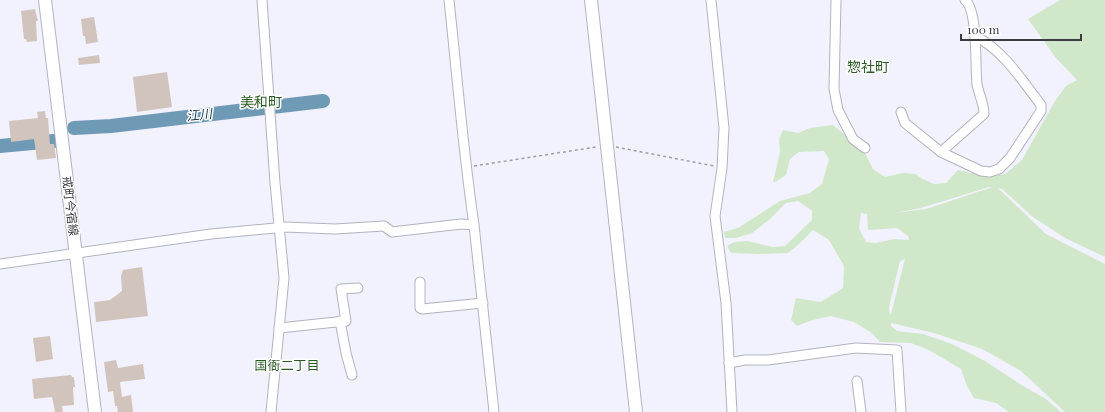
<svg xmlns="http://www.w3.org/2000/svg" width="1105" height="412" font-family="'Playfair Display','Noto Sans JP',serif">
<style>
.green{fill:#d0e8c9;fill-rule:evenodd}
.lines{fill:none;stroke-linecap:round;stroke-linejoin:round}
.river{stroke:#6e9ab6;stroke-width:14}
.building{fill:#d0c4bd}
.street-casing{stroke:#b3b3bf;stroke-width:11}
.secondary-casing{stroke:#b3b3bf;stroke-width:14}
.path{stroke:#a09fa9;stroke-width:1.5;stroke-dasharray:3 3;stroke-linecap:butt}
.street{stroke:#fff;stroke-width:9}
.secondary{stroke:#fff;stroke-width:12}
.labels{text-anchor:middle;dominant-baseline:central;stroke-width:3;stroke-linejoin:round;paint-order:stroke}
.street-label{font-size:12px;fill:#3b3b40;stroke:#fff}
.water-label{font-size:13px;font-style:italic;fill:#0e3448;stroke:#fff}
.neighbourhood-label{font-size:13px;fill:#2c5c25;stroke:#fff}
.quarter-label{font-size:14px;fill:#2c5c25;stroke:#fff}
</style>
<rect width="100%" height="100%" fill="#f2f1fe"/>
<path class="green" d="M1060,0H1105V257L1065,238L1033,217L1002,189L998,188L1046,234L1105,264V412H1065L1021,371L982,349L934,333L891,323V326L897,331L923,334L952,344L985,361L1023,386L1046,399L1061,412H1009L996,403L974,398L967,386L961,369L929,350L911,343L880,342L872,333L854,322L831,316L813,320L797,326L791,320L796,298L821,302L843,288L844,266L829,240L813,230L799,244L788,253L759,254L731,253L727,246L734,242L748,241L772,247L785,246L812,220V211L798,201L786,203L769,220L752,233L736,238H725L724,232L738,228L780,201L810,193L822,184L829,159L824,151L799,152L790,159L786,175L777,181L773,182L780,152L779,139L783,130L798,133L810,128L833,125L864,151L873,169L885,177L903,173L915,174L923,179L934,184L946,183L958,170L988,177L1005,174L1022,160L1055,101L1066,86L1077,80L1056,58L1028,19ZM989,187H993L926,209L895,213L921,208ZM861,213L867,214L868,230L897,228L908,236L909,240L894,239L876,243L866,242L859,228ZM905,259L891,314L890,315L889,307L900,261Z"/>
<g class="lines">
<g class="river">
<path d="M74,128L111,126L323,101"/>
<path d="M0,146L54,141"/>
</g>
</g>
<g class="building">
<path d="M35,9L38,21H36L37,41L27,42L26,39H24L21,11Z"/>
<path d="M94,17L98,42L86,44L85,36H83L81,19Z"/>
<path d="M99,55L100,63L79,65L78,58Z"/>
<path d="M167,72L172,107L137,112L133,77Z"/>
<path d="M45,111L46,118H48L50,144H54L56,158L37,160L34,139L11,142L9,121L38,118L37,112Z"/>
<path d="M142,267L148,316L96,322L94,302L110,300L122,291L121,276L123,270Z"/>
<path d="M50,336L53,359L36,362L33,338Z"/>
<path d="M116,360L118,368L143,364L145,379L120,382L122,397L131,395L133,412H118L117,406H115L113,391L108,392L104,362Z"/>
<path d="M71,375L72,377H74L75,387H73L74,405L62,406L63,412H55L52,397L34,399L32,379Z"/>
</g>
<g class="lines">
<defs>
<g id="street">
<path d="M262,0L275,183L284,278L271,412"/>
<path d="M449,0C457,75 463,150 474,225L494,412"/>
<path d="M711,0L724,128L722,168L715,216L726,303L732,412"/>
<path d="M836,0L834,89L838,110L853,139L865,148"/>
<path d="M901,112L905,123L941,152L981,171L990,172L999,169L1010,158L1041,111V105C1022,80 1003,50 975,36"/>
<path d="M941,152L984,114C984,104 979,95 977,84C975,66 978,10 965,0"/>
<path d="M0,264L211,234L286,227L335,229L384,226L392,232L461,224L474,225"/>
<path d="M420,282V308L422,309L483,303"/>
<path d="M340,321L346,353L352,375"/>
<path d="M279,328L346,321L341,289L358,288"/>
<path d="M729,363L745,360H768L856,348L897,350L901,412"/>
<path d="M857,381L861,412"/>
</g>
<g id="secondary">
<path d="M45,0L95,412"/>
<path d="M591,0L636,412"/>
</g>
</defs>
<use href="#street" class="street-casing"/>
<use href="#secondary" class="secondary-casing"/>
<g class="path">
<path d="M616,147L714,166"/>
<path d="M474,166L596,147"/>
</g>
<use href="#street" class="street"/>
<use href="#secondary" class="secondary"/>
</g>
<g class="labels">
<g class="street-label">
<text transform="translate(71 206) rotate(83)">戒町今宿線</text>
</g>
<g class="water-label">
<text transform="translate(199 114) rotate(-6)">江川</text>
</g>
<g class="neighbourhood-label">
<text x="287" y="364">国衙二丁目</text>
</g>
<g class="quarter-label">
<text x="868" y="66">惣社町</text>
<text x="261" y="101">美和町</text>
</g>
</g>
<path d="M961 34v6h120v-6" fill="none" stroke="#3b3b40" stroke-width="2"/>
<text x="967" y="34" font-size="12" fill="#3b3b40" stroke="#ffffff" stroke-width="3" paint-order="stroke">100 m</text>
</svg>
